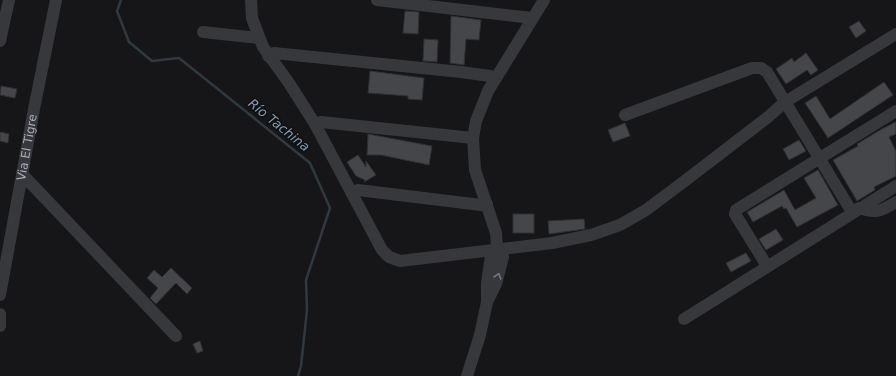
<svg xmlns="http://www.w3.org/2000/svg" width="896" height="376" font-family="'DejaVu Sans',sans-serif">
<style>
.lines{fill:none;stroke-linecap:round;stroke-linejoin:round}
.stream{stroke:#30393f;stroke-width:2.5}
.building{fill:#45464a;stroke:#303033}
.minor{stroke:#37383c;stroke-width:12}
.oneway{stroke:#767880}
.labels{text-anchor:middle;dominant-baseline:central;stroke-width:3.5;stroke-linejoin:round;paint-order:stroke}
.street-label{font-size:12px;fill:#a9adb7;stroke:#111113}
.water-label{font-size:13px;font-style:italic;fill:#829baf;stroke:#111113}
</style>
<rect width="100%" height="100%" fill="#161618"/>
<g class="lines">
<path class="stream" d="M121,0L117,11L129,42L152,61L179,58L310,163L330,208L306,280L307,310L301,366L298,376"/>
</g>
<g class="building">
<path d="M405,11L419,12L418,34L403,33Z"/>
<path d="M451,16L481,20L479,40L466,39L464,65L450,63Z"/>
<path d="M859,21L866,31L856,38L849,27Z"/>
<path d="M424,39L438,40L437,62L423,61Z"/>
<path d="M806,53L818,70L811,75L807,70L786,84L776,69L792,58L794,62Z"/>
<path d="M370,71L424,78L422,100L408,99V96L368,93Z"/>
<path d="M884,82L893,95L828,138L805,103L816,96L830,119Z"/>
<path d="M1,86L17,89L15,98L0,95Z"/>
<path d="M896,122V134L889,137L896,151V176L874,187L875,190L857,201L833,160L858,146L857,144L882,129Z"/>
<path d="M625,123L630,136L613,142L608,130Z"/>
<path d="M0,132L9,134L8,143L0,141Z"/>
<path d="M368,134L432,146L429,165L381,155H367Z"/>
<path d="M799,140L806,151L789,160L783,149Z"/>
<path d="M358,155L366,167V161L376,175L364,182L365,180L356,176L347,162Z"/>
<path d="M818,170L838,205L797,227L786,208L784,209L782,206L753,222L747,212L784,190L795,210L816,198L804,178Z"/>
<rect x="513" y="214" width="21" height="19"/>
<path d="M584,219L585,229L549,234L548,221Z"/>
<path d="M776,229L783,240L766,250L759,239Z"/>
<path d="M746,253L751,261L731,272L726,263Z"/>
<path d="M171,268L192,288L187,294L176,283L156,304L150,298L158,288L147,278L154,270L162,277Z"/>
<path d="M200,341L203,351L197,353L193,344Z"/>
</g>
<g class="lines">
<g class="minor">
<path d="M251,0L252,18L263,47L289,83L315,124L382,250L389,257L400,261L552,243L591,235L620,225L646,210L686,180L768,117L785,102L896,34"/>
<path d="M377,0L532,18"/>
<path d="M203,32L258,38"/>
<path d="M0,41L9,0"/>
<path d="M268,56L274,53L461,72L490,76L495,79"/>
<path d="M625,115L752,68H761L767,72L852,212"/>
<path d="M315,124L321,122L473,138"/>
<path d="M22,174L176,336"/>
<path d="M351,192L358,190L481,205L487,204"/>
<path d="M859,208C875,214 882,211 896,202"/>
<path d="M767,266L735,214L736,210L896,111"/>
<path id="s1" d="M0,295L34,109L56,0"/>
<path d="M487,302L496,284L503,257L497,249L496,233L475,170L473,138L476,121L488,91L544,0"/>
<path d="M0,314V326"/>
<path d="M684,319L896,186"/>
<path d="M467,376L480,335L487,302V283L491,256L497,249"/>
</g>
</g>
<defs><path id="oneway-chevron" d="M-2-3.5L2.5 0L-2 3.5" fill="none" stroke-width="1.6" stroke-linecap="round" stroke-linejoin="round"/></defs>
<use class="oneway" href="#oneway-chevron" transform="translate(498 276) rotate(-74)"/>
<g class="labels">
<g class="street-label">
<text stroke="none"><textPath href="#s1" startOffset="150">Via El Tigre</textPath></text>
</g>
<g class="water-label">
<text transform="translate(279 125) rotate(39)">Río Tachina</text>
</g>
</g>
</svg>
